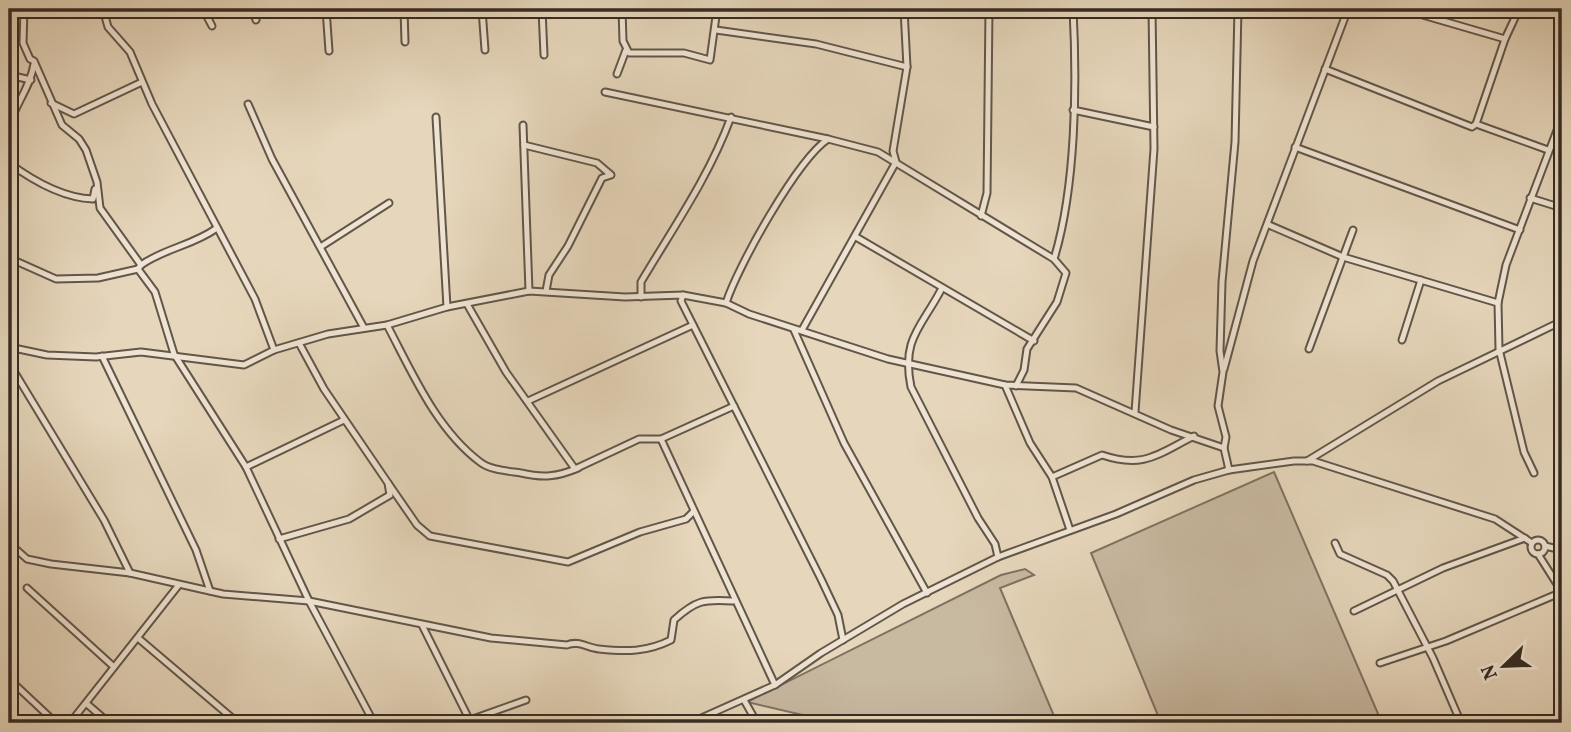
<svg xmlns="http://www.w3.org/2000/svg" width="1571" height="732" font-family="Vollkorn,serif">
<style>
.green{fill:#c8b9a1;stroke:#7f7262;stroke-width:2}
.lines{fill:none;stroke-linecap:round;stroke-linejoin:round}
.minor-casing{stroke:#625649;stroke-width:9}
.minor{stroke:#efe4d3;stroke-width:5}
</style>
<rect width="100%" height="100%" fill="#e6d6bb"/>
<filter id="stains"><feTurbulence type="fractalNoise" baseFrequency=".00286" numOctaves="4"/><feColorMatrix values="0 0 0 0 .2 0 0 0 0 .09 0 0 0 0 .02 0 0 0 .5 -.17"/></filter>
<radialGradient id="worn" r=".72"><stop offset=".6" stop-color="#630" stop-opacity="0"/><stop offset="1" stop-color="#630" stop-opacity=".3"/></radialGradient>
<g class="green">
<path d="M1274,472L1382,723H1161L1091,553Z"/>
<path d="M1025,569L1034,575L1000,588L1057,723H837L747,702L1001,575Z"/>
</g>
<g class="lines">
<defs>
<g id="minor">
<path d="M24,9L23,43L30,59L34,61L62,125L79,139L86,150L97,182L100,208L141,265L138,269L155,292L174,354L246,467L309,601L374,723"/>
<path d="M103,9L108,27L130,52L152,104L255,299L274,350"/>
<path d="M203,9L212,26"/>
<path d="M253,9L256,20"/>
<path d="M326,9L329,51"/>
<path d="M404,9L405,42"/>
<path d="M482,9L485,50"/>
<path d="M542,9L544,55"/>
<path d="M622,9L623,41L629,53H684L710,60L717,9"/>
<path d="M1402,9L1505,39"/>
<path d="M716,30L816,44L907,67"/>
<path d="M1325,69L1472,127L1476,124L1505,39L1519,9"/>
<path d="M617,74L626,50"/>
<path d="M9,75L31,80"/>
<path d="M605,92L828,139"/>
<path d="M51,103L74,114L142,82"/>
<path d="M248,104L272,159L364,328"/>
<path d="M1073,110L1154,127"/>
<path d="M436,117L447,307"/>
<path d="M1476,124L1548,150"/>
<path d="M523,125L529,291"/>
<path d="M9,126C16,103 30,88 34,64"/>
<path d="M524,145L597,163L611,175L602,178L568,246L549,275L546,291"/>
<path d="M1295,147L1520,230"/>
<path d="M9,163C32,180 64,198 93,199L95,189"/>
<path d="M1530,198L1562,208"/>
<path d="M981,216L987,193L989,9"/>
<path d="M1269,225L1343,257L1498,303"/>
<path d="M856,237L1034,341"/>
<path d="M322,246L389,203"/>
<path d="M9,258L56,279L98,278L138,269"/>
<path d="M141,265C165,248 192,246 217,228"/>
<path d="M942,288C922,327 901,338 911,387L978,518L995,544L998,557"/>
<path d="M683,295L681,301L821,579L838,615L843,640"/>
<path d="M641,297V282C673,228 709,177 731,117"/>
<path d="M726,303C738,266 797,160 828,139L878,152L1054,259"/>
<path d="M467,304L506,372L575,469L639,439H661L734,406"/>
<path d="M387,325C412,372 436,429 480,462C490,470 508,471 521,473C543,478 557,477 578,468"/>
<path d="M794,330L844,443L927,593"/>
<path d="M802,330L896,162L893,151L907,67L904,9"/>
<path d="M1402,340L1421,280"/>
<path d="M9,347L47,355L96,357L141,352L244,365L274,350L328,334L387,325L447,307L529,291L625,297L683,295L726,303L749,314L888,359L1005,385L1076,388L1171,430L1224,448L1229,470"/>
<path d="M1309,349L1353,230"/>
<path d="M102,356L196,550L210,591"/>
<path d="M9,363L104,520L130,573"/>
<path d="M1224,369L1253,261L1348,9"/>
<path d="M1005,385L1030,443L1052,477L1070,530"/>
<path d="M1016,386L1024,370L1027,349L1057,302L1066,273L1054,259C1076,187 1077,84 1073,9"/>
<path d="M528,401L693,325"/>
<path d="M1135,412L1154,149L1152,9"/>
<path d="M661,439L775,685"/>
<path d="M1224,448L1226,437L1218,406L1223,372L1220,351L1222,282L1235,142L1238,9"/>
<path d="M1307,461L1438,381L1562,321"/>
<path d="M246,467L344,420"/>
<path d="M1534,473L1524,452L1499,349L1498,303L1506,265L1562,117"/>
<path d="M1052,477L1102,455C1144,469 1158,454 1194,436"/>
<path d="M388,483L417,525L430,536L568,562L640,532L686,519L693,512"/>
<path d="M279,539L349,519L390,495L388,483L324,389L299,343"/>
<circle cx="1538" cy="547" r="7"/>
<path d="M9,543L27,559L51,564L130,573L223,594L309,601L491,638L567,645C578,640 588,648 599,649C626,652 647,652 671,640L674,620C696,600 704,599 733,601"/>
<path d="M1335,543L1340,554L1387,575L1393,581L1433,658L1461,723"/>
<path d="M1545,546L1562,550"/>
<path d="M1538,554L1562,592"/>
<path d="M27,588L114,667"/>
<path d="M1354,611L1443,568L1525,538"/>
<path d="M422,625L471,723"/>
<path d="M138,638L238,723"/>
<path d="M1380,663L1446,641L1562,592"/>
<path d="M9,679L56,723"/>
<path d="M744,700L757,723"/>
<path d="M87,704L109,723"/>
<path d="M470,720L526,700"/>
<path d="M70,723L178,586"/>
<path d="M690,723L775,685L821,653L903,604L998,557L1116,514L1194,480L1229,470L1294,461H1313L1495,519L1532,543"/>
<path d="M809,723H833"/>
</g>
</defs>
<use href="#minor" class="minor-casing"/>
<use href="#minor" class="minor"/>
</g>
<rect width="1571" height="732" fill="none" stroke="#e6d6bb" stroke-width="35"/>
<rect x="10" y="10" width="1550" height="711" fill="none" stroke="#362c23" stroke-width="3.5"/>
<rect x="18" y="18" width="1536" height="697" fill="none" stroke="#362c23" stroke-width="2"/>
<g transform="translate(1504 666) rotate(247)" stroke="#efe4d3" stroke-width="5" paint-order="stroke">
<path d="M0-5L12 26L0 18L-12 26Z" fill="#362c23"/>
<text y="-10" font-size="19" font-weight="bold" text-anchor="middle" fill="#362c23">N</text>
</g>
<rect width="100%" height="100%" filter="url(#stains)"/>
<rect width="100%" height="100%" fill="url(#worn)"/>
</svg>
